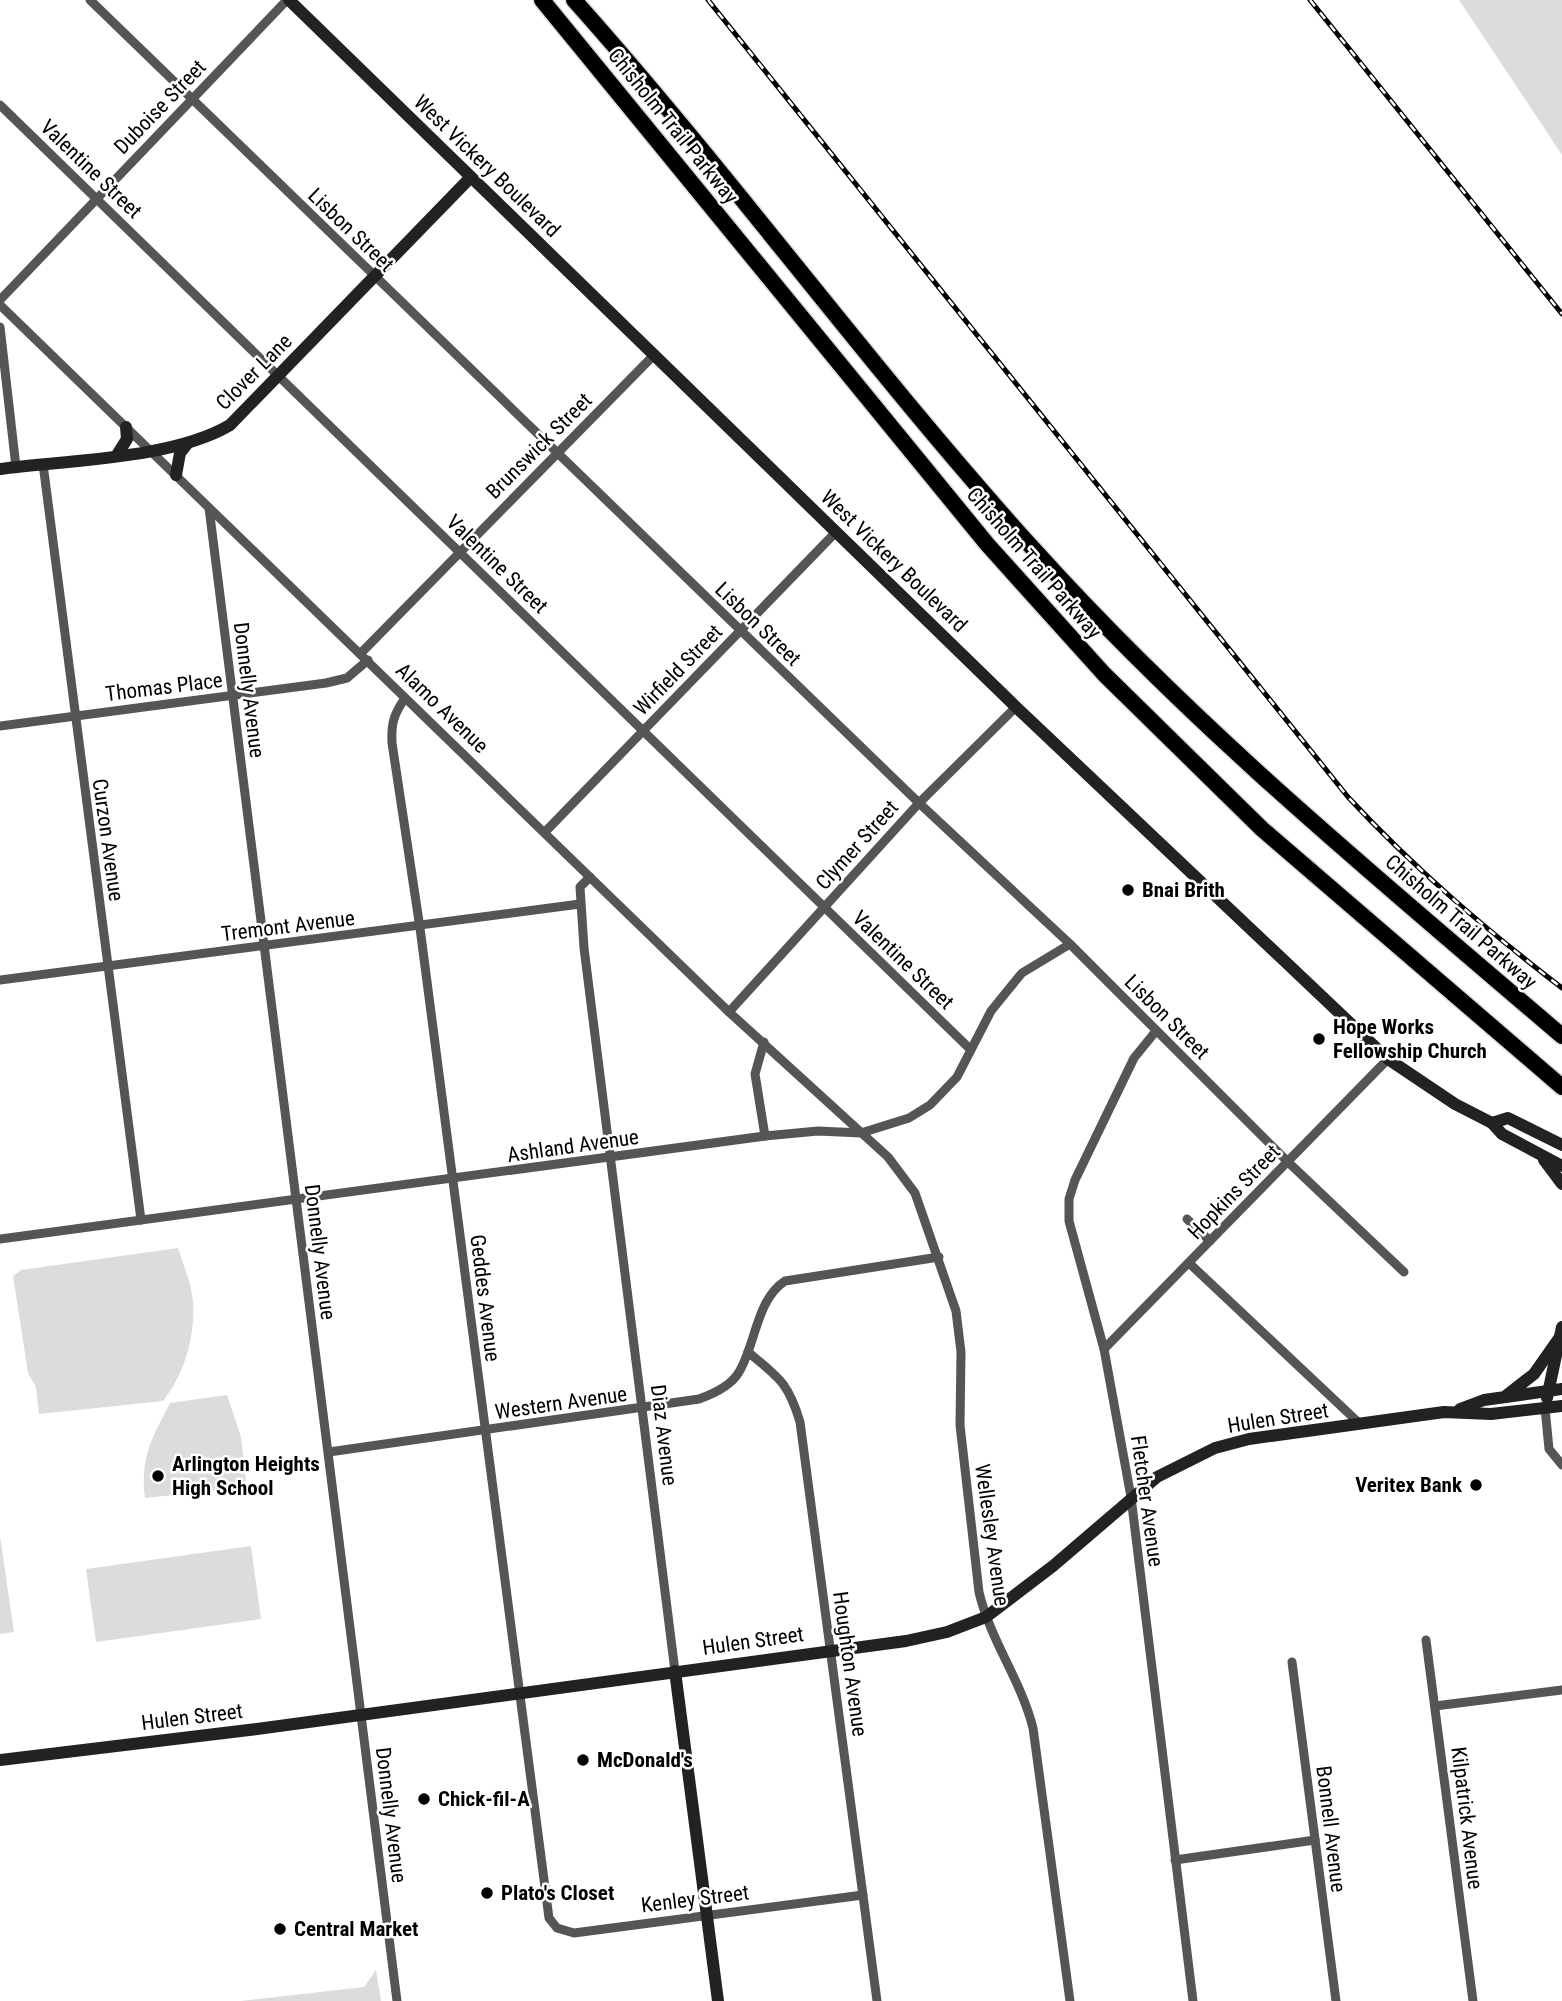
<svg xmlns="http://www.w3.org/2000/svg" width="1562" height="2001" font-family="'Roboto Condensed',sans-serif">
<style>
.green{fill:#dcdcdc}
.lines{fill:none;stroke-linecap:round;stroke-linejoin:round}
.highway-casing{stroke:#dbdbdb;stroke-width:19}
.street{stroke:#555;stroke-width:9}
.secondary{stroke:#222;stroke-width:12}
.highway{stroke:#000;stroke-width:16}
.rail-casing{stroke:#000;stroke-width:5}
.rail{stroke:#fff;stroke-width:2.5;stroke-dasharray:8;stroke-linecap:butt}
.poi-dot{fill:#000;stroke:#fff;stroke-width:2.5}
.labels{text-anchor:middle;dominant-baseline:central;stroke-width:5;stroke-linejoin:round;paint-order:stroke}
.street-label{font-size:21px;fill:#000;stroke:#fff}
.poi-label{font-size:21px;font-weight:bold;fill:#000;stroke:#fff;text-anchor:start}
</style>
<rect width="100%" height="100%" fill="#fff"/>
<g class="green">
<path d="M1459,0H1562V155Z"/>
<path d="M178,1248C183,1265 192,1285 193,1302C195,1337 185,1373 163,1401L39,1414L36,1387L28,1373L13,1276L21,1270Z"/>
<path d="M227,1395L241,1437L246,1481L240,1488L145,1498C140,1457 152,1438 170,1403Z"/>
<path d="M0,1536L14,1632L0,1634Z"/>
<path d="M251,1546L261,1619L96,1642L86,1569Z"/>
<path d="M376,1970L381,2001H240L364,1987Z"/>
</g>
<g class="lines">
<defs>
<g id="highway">
<path d="M542,0L987,544L1104,674L1262,829L1562,1087"/>
<path d="M574,0C734,179 875,375 1037,553C1197,730 1381,881 1562,1036"/>
</g>
</defs>
<use href="#highway" class="highway-casing"/>
<g class="street">
<path d="M90,0L919,803L1070,944L1288,1162L1404,1272"/>
<path d="M0,105L970,1049"/>
<path d="M0,300L287,0"/>
<path d="M0,305L729,1012L888,1157L915,1193L956,1311L961,1352L960,1425L979,1592C990,1640 1021,1680 1033,1728L1070,2001"/>
<path d="M0,327L16,467"/>
<path d="M43,464L141,1220"/>
<path d="M209,508L397,2001"/>
<path d="M361,653L655,354"/>
<path d="M405,698C394,714 391,723 392,743L420,928L549,1918L557,1928L574,1933L863,1895"/>
<path d="M0,726L326,683L347,678L368,660"/>
<path d="M545,832L836,532"/>
<path d="M590,877L580,887L584,948L675,1671"/>
<path d="M0,980L580,904"/>
<path d="M729,1012L919,803L1016,707"/>
<path d="M1156,1031L1134,1058L1075,1180L1069,1199V1221L1104,1349L1131,1497L1193,2001"/>
<path d="M764,1042L755,1074L765,1136"/>
<path d="M1187,1219L1210,1241"/>
<path d="M0,1239L765,1136L818,1131L861,1133L909,1118L930,1105L957,1077L991,1011L1008,990L1022,973L1070,944"/>
<path d="M1189,1263L1360,1424"/>
<path d="M1104,1349L1388,1059"/>
<path d="M748,1352C779,1378 788,1382 800,1422L877,2001"/>
<path d="M1545,1408L1549,1449L1562,1465"/>
<path d="M329,1452L699,1399C713,1394 731,1386 739,1372C756,1344 756,1300 785,1281L939,1257"/>
<path d="M1426,1640L1473,2001"/>
<path d="M1292,1662L1336,2001"/>
<path d="M1435,1706L1562,1690"/>
<path d="M1175,1860L1315,1840"/>
</g>
<g class="secondary">
<path d="M289,0L1016,707L1388,1059L1455,1104L1492,1123L1502,1134L1562,1166"/>
<path d="M117,455L127,439L126,427"/>
<path d="M0,469C68,460 173,459 230,425L470,178"/>
<path d="M176,475L180,453L187,444"/>
<path d="M1492,1123L1508,1118L1562,1145"/>
<path d="M1544,1160L1562,1184"/>
<path d="M1507,1395L1534,1374L1560,1337"/>
<path d="M1547,1398L1562,1327"/>
<path d="M1460,1409L1484,1400L1562,1389"/>
<path d="M675,1671L718,2001"/>
<path d="M0,1760L257,1729L906,1641L947,1632L986,1617L1053,1566L1157,1477L1215,1448L1249,1439L1444,1412L1491,1414L1562,1406"/>
</g>
<use href="#highway" class="highway"/>
<defs>
<g id="rail">
<path d="M708,0L1348,797C1415,869 1484,928 1562,988"/>
<path d="M1310,0L1562,314"/>
</g>
</defs>
<use href="#rail" class="rail-casing"/>
<use href="#rail" class="rail"/>
</g>
<g class="poi-dot">
<circle cx="1128" cy="890" r="7"/>
<circle cx="1319" cy="1039" r="7"/>
<circle cx="158" cy="1476" r="7"/>
<circle cx="1476" cy="1485" r="7"/>
<circle cx="583" cy="1760" r="7"/>
<circle cx="424" cy="1799" r="7"/>
<circle cx="487" cy="1893" r="7"/>
<circle cx="280" cy="1929" r="7"/>
</g>
<g class="labels">
<g class="street-label">
<text transform="translate(160 107) rotate(-46)">Duboise Street</text>
<text transform="translate(673 126) rotate(51)">Chisholm Trail Parkway</text>
<text transform="translate(487 166) rotate(44)">West Vickery Boulevard</text>
<text transform="translate(91 169) rotate(44)">Valentine Street</text>
<text transform="translate(351 230) rotate(44)">Lisbon Street</text>
<text transform="translate(254 372) rotate(-45)">Clover Lane</text>
<text transform="translate(539 446) rotate(-45)">Brunswick Street</text>
<text transform="translate(894 561) rotate(44)">West Vickery Boulevard</text>
<text transform="translate(1034 563) rotate(49)">Chisholm Trail Parkway</text>
<text transform="translate(497 564) rotate(44)">Valentine Street</text>
<text transform="translate(758 624) rotate(44)">Lisbon Street</text>
<text transform="translate(678 670) rotate(-46)">Wirfield Street</text>
<text transform="translate(164 687) rotate(-7)">Thomas Place</text>
<text transform="translate(249 690) rotate(83)">Donnelly Avenue</text>
<text transform="translate(442 708) rotate(44)">Alamo Avenue</text>
<text transform="translate(108 840) rotate(82)">Curzon Avenue</text>
<text transform="translate(857 845) rotate(-48)">Clymer Street</text>
<text transform="translate(1461 922) rotate(41)">Chisholm Trail Parkway</text>
<text transform="translate(288 926) rotate(-7)">Tremont Avenue</text>
<text transform="translate(903 960) rotate(44)">Valentine Street</text>
<text transform="translate(1167 1017) rotate(45)">Lisbon Street</text>
<text transform="translate(573 1146) rotate(-8)">Ashland Avenue</text>
<text transform="translate(1234 1192) rotate(-46)">Hopkins Street</text>
<text transform="translate(320 1252) rotate(83)">Donnelly Avenue</text>
<text transform="translate(485 1298) rotate(83)">Geddes Avenue</text>
<text transform="translate(561 1403) rotate(-8)">Western Avenue</text>
<text transform="translate(1278 1418) rotate(-9)">Hulen Street</text>
<text transform="translate(664 1435) rotate(83)">Diaz Avenue</text>
<text transform="translate(1147 1501) rotate(82)">Fletcher Avenue</text>
<text transform="translate(992 1535) rotate(82)">Wellesley Avenue</text>
<text transform="translate(753 1641) rotate(-8)">Hulen Street</text>
<text transform="translate(850 1664) rotate(82)">Houghton Avenue</text>
<text transform="translate(192 1717) rotate(-7)">Hulen Street</text>
<text transform="translate(391 1815) rotate(83)">Donnelly Avenue</text>
<text transform="translate(1467 1818) rotate(83)">Kilpatrick Avenue</text>
<text transform="translate(1331 1829) rotate(83)">Bonnell Avenue</text>
<text transform="translate(695 1899) rotate(-7)">Kenley Street</text>
</g>
<g class="poi-label">
<text x="1142" y="890">Bnai Brith</text>
<text x="1333" y="1027">Hope Works<tspan x="1333" dy="24">Fellowship Church</tspan></text>
<text x="172" y="1464">Arlington Heights<tspan x="172" dy="24">High School</tspan></text>
<text x="1462" y="1485" text-anchor="end">Veritex Bank</text>
<text x="597" y="1760">McDonald's</text>
<text x="438" y="1799">Chick-fil-A</text>
<text x="501" y="1893">Plato's Closet</text>
<text x="294" y="1929">Central Market</text>
</g>
</g>
</svg>
